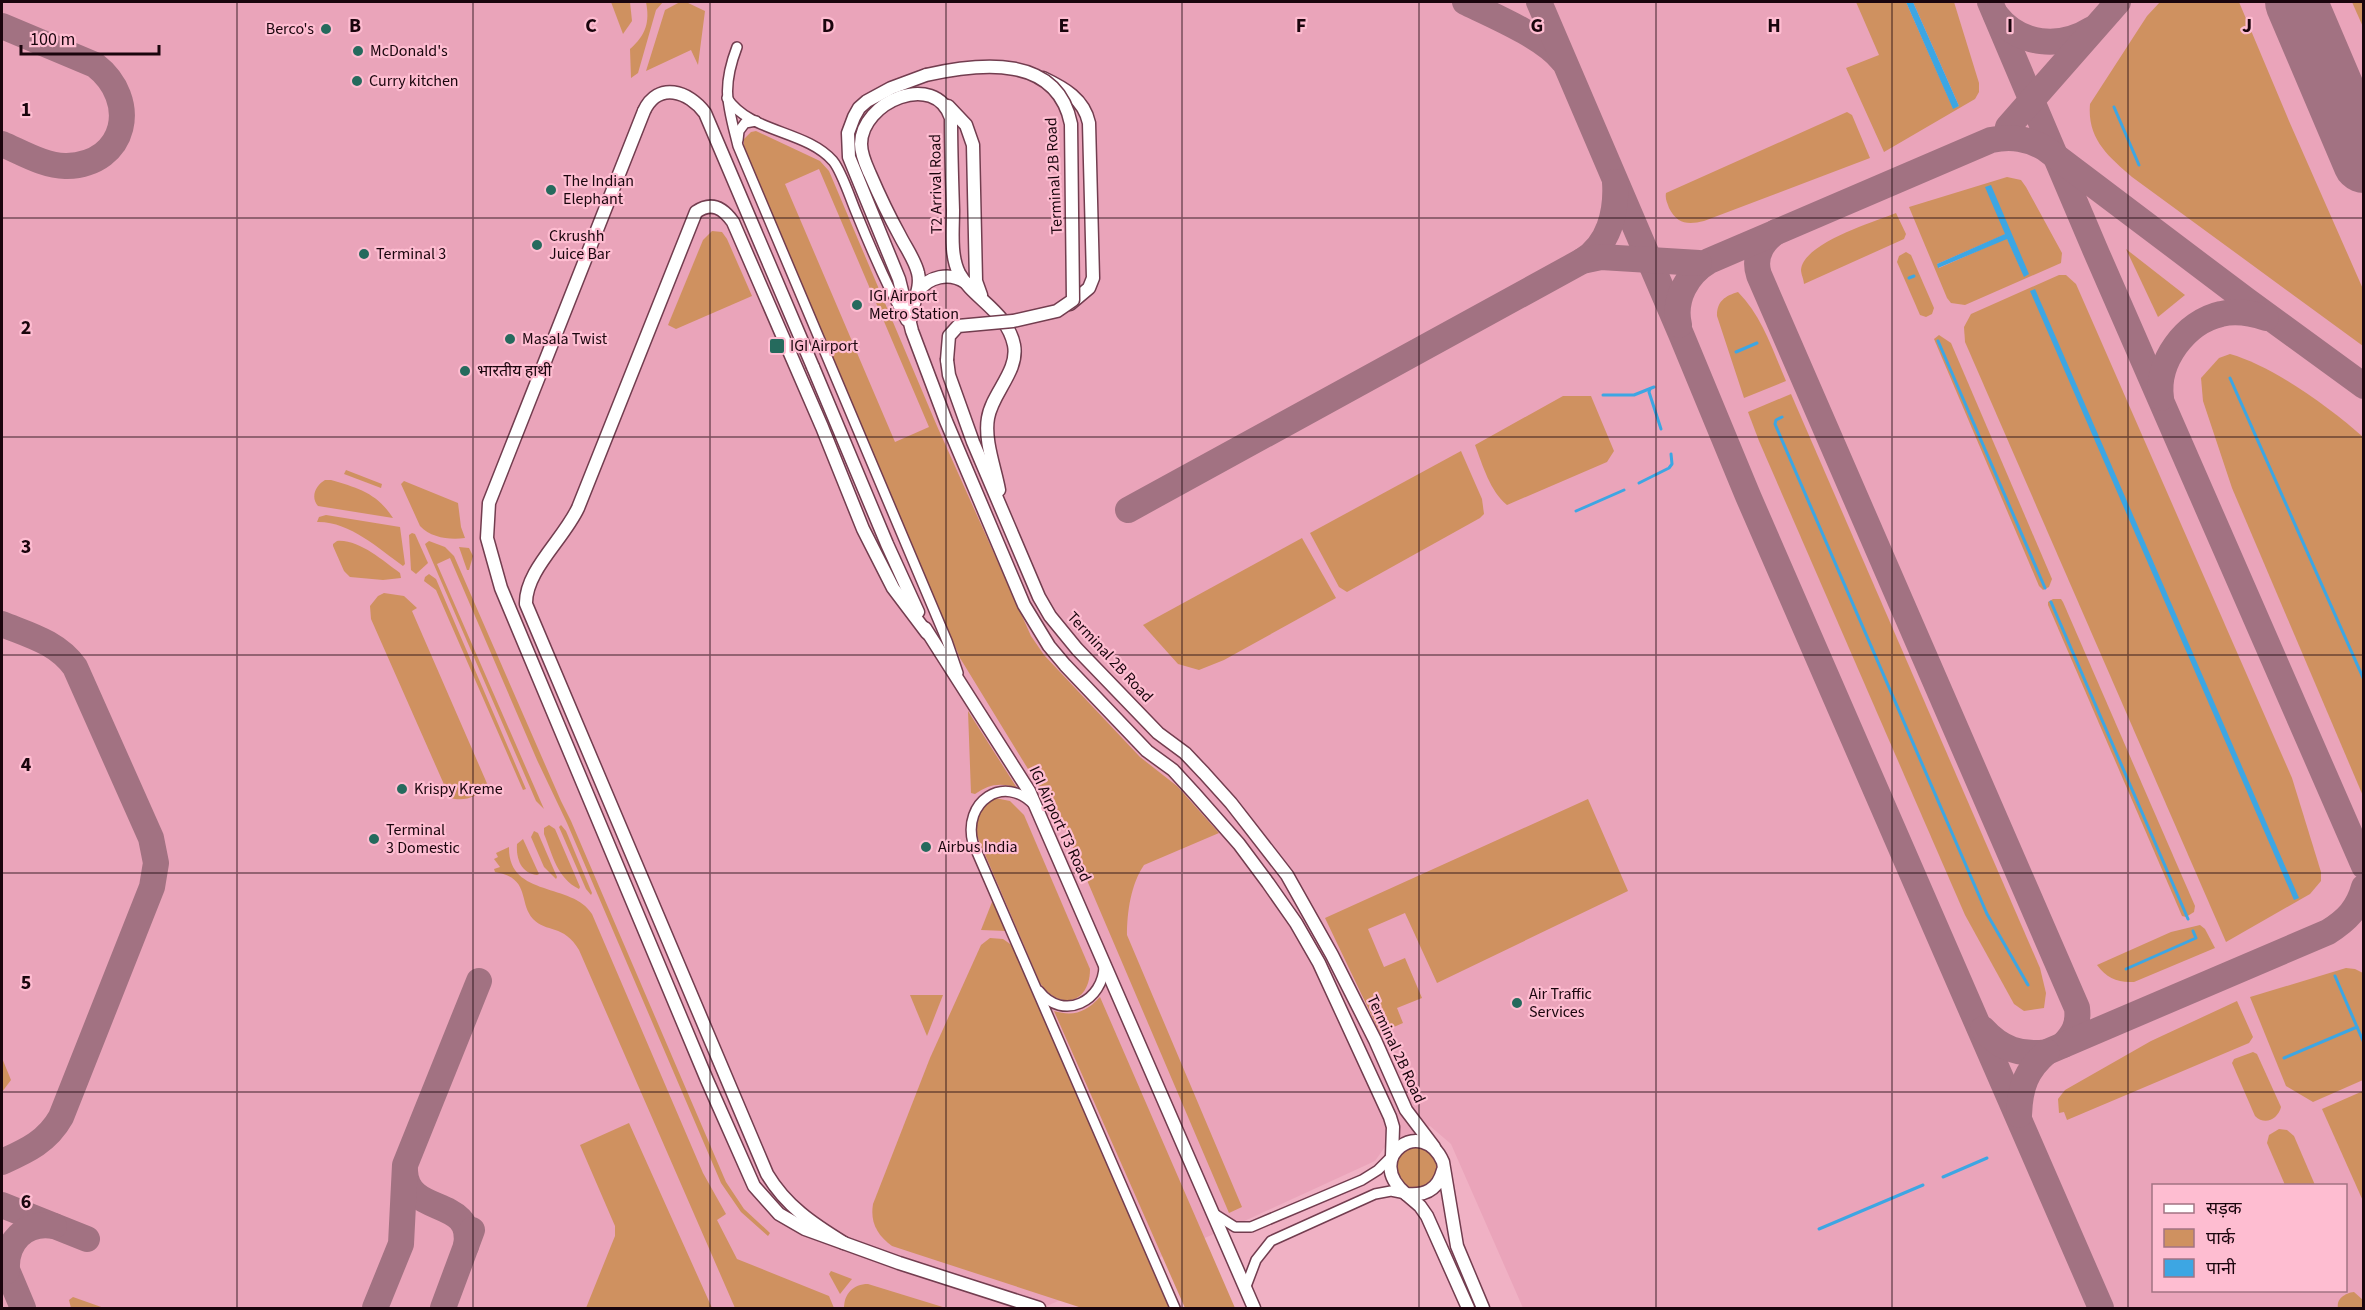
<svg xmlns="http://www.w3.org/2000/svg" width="2365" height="1310" font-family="'Source Sans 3','Noto Sans Devanagari',sans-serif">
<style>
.built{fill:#eaa4ba;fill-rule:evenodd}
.green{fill:#cf9160;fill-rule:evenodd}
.water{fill:#3da6e3}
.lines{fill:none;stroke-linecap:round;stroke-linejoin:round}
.stream{stroke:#3da6e3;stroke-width:3}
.taxiway{stroke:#a27282;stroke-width:26}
.runway{stroke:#a27282;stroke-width:62}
.minor-casing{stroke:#723d4f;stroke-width:12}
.major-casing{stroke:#723d4f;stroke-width:15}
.minor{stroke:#fff;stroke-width:9}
.major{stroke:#fff;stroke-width:12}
.major-bridge-casing{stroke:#723d4f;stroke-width:15;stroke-linecap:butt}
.major-bridge{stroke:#fff;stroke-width:12}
.grid{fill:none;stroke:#1a050d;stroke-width:1.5;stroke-opacity:0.55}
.poi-dot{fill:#256a5d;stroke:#febdd1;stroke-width:2}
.labels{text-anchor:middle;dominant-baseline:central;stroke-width:4.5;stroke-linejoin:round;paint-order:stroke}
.poi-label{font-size:16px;fill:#1a050d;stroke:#febdd1;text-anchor:start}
.street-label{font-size:16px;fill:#1a050d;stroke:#febdd1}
.grid-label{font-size:20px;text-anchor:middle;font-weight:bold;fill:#1a050d;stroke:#febdd1;stroke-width:4.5;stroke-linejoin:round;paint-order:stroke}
</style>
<rect width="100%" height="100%" fill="#f0b1c4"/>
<path class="built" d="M2,2H2363V1308H1523L1451,1144L1430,1126L1387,1144L1375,1161L1251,1218L1042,1308H2ZM2154,1186H2346V1290H2154Z"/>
<g class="green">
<path d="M611,2H630L632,21L623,34Z"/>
<path d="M646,2H663L656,10L638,73L631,78L630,49C646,35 650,22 646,2Z"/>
<path d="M680,2H686L705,11L698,65L691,50L646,71L665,10Z"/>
<path d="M1856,2H1906L1953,108L1959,106L1913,2H1954L1979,83V92L1975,99L1884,152L1846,68L1879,55Z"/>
<path d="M2160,2H2239L2289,121L2363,289V346L2132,177C2108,156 2087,139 2090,104L2147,16Z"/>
<path d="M2352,2H2363V27Z"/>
<path d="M1847,112L1852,115L1870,158L1704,221C1688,225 1677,224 1669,208C1667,202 1665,199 1666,193Z"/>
<path d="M756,131L820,161L829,171L937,426L1031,636L1044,655L1140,757L1177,786L1219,833L1144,865C1131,884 1127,912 1127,935L1242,1207L1229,1213L1066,831L960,658L744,149V139L751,132ZM819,169L929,427L895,442L785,184Z"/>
<path d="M2007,177L2021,180L2026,187L2062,253L2061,263L1965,305L1951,303L1947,298L1909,207ZM2006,234L2024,276L2007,238L1939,268L1937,264Z"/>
<path d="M1896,213L1906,234L1904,239L1804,284C1804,280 1801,274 1801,270C1803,243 1874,222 1896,213Z"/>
<path d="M712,231L722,232L727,239L752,296L676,329L668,325L703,240Z"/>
<path d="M2126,249L2185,295L2158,317Z"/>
<path d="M1906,252L1911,255L1934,308L1932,314L1926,317L1920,315L1897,262L1899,256Z"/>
<path d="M2059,275H2066L2076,284L2292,778L2321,872V881L2310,894L2226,942L1965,342L1964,327L1971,314Z"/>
<path d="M1738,292C1762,316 1773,351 1786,381L1744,398L1717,316C1717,301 1725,296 1738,292Z"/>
<path d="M1939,335L1951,343L2052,579L2049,587L2043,590L2039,586L1934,339Z"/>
<path d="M2230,354C2273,366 2330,408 2363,437V796L2232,488L2203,401L2201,378L2219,358Z"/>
<path d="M1791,394L2040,968L2046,993L2044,1008L2024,1011L2014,1004L1965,915L1759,441L1748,412Z"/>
<path d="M1563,396H1591L1614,451L1607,462L1507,505C1490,491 1483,466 1475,445Z"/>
<path d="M1461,451L1482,499L1484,514L1480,518L1347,592L1339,587L1310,533Z"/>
<path d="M346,470L382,484L381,488L344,474Z"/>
<path d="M325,480H331C358,488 377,493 393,518L318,506C310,497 316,485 325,480Z"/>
<path d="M404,481L458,503L461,527L465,538C450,540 431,538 420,526L401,484Z"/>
<path d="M326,515L400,527L405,564L403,566C378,548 349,521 317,522L319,517Z"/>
<path d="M412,533L415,534L428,563L416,574L411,570L409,535Z"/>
<path d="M1302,538L1336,598L1224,660L1199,670L1178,664L1143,625Z"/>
<path d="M337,541C359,539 383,561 400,573L401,578L383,580L350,577L344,571L333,546V544Z"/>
<path d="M429,541L445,547L454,556L561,801L571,821L726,1182L744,1209L770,1233L768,1236L741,1212L721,1183L567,823L537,760L450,558L437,564L544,809L536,801L425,544Z"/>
<path d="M459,547L469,548L473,556L469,570H467Z"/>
<path d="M429,574L436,579L526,789L523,790L436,590L424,581L425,577Z"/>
<path d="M384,593L404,596L417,608L412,611L489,788C476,796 466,802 450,798L371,619L370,606L378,596Z"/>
<path d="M2053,599H2061L2063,602L2195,906L2194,912L2186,917L2182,916L2048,605V602Z"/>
<path d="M968,711L1017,788C1001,782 989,784 975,794L971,793Z"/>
<path d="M995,798L1010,801L1024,815L1090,969C1090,1004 1059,1011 1040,983L978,838C972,820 976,806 995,798Z"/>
<path d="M1588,799L1628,891L1437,983L1405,913L1368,929L1384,967L1405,958L1422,998L1397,1008L1403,1023L1380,1033L1325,918Z"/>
<path d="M549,825L555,829L580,887L579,889C557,878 553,856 544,834V828Z"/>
<path d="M561,825L566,831L592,893L591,895L586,889L559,827Z"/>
<path d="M534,831L538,833L557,877L556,879L544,867L531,837Z"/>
<path d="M523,839L539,874L537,875C521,873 516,859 517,844Z"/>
<path d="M509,847C508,898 573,882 592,914L703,1173L726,1214L717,1220L737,1259L829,1296L834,1308H735L579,950C564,924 546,933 533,919C518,902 531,878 495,872L494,869L500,867L494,859L498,857L496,853Z"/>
<path d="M992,902H995L1006,931L981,930Z"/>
<path d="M2200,925L2205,929L2215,948L2134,982C2117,983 2107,978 2097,965L2171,932Z"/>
<path d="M990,938L1003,939L1013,946L1171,1308H1082L892,1246C877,1235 870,1222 873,1204L930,1058L981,945Z"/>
<path d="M2346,968L2355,969L2363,973V1080L2313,1102L2286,1086L2250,997Z"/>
<path d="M910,995H943L927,1036Z"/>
<path d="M1100,997L1235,1308H1185L1054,1011C1074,1017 1086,1012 1100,997Z"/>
<path d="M2237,1001L2253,1037L2249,1043L2067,1120L2064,1112L2059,1113L2058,1099L2065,1090L2151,1041Z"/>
<path d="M2253,1052L2257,1054L2281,1107C2278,1119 2265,1126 2255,1116L2232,1063L2234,1059Z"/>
<path d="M2,1058L11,1080L2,1092Z"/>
<path d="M2363,1091V1201L2322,1109Z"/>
<path d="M629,1123L712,1308H586L615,1236V1226L580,1145Z"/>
<path d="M2279,1129L2287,1130L2294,1136L2315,1185H2285L2267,1143L2269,1135Z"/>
<circle cx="1417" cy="1168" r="21"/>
<path d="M831,1271L852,1279L840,1294L829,1274Z"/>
<path d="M868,1284L946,1308H844C844,1294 853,1284 868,1284Z"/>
<path d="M2354,1292L2363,1300V1308H2338C2336,1299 2345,1293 2354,1292Z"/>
<path d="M73,1297L104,1308H71L69,1300Z"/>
</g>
<g class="water">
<path d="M1906,2H1913L1959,106L1953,109Z"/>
<path d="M1991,185L2029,274L2024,277L2007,239L1938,268L1937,264L2005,234L1985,187Z"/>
<path d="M2035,289L2299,898L2294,900L2030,291Z"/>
</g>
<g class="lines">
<g class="stream">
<path d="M2114,107L2139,165"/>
<path d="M1909,278L1914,276"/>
<path d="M1938,341L2045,588"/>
<path d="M1736,352L1757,343"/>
<path d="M2230,378L2364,680"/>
<path d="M1650,389L1649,392L1661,429"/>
<path d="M1603,395H1634L1654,387"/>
<path d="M1782,417L1776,420L1775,424L1987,914L2028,985"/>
<path d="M1639,483L1669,468L1672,464L1671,454"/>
<path d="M1576,511L1624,490"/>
<path d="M2051,602L2188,919"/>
<path d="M2126,969L2196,938L2193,931"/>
<path d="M2357,1027L2364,1043"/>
<path d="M2284,1058L2357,1027L2335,976"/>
<path d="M1943,1177L1987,1158"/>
<path d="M1819,1229L1923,1185"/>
</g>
<g class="taxiway">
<path d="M1465,2C1492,15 1544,37 1562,60"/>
<path d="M1539,2L1681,334L1748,496L2101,1308"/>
<path d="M1990,2L2097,254L2364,866"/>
<path d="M1996,15C2020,46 2060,49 2092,29"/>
<path d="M2,26L95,65C140,100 127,164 67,166C46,167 21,152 2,144"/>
<path d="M2008,127L2118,2"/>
<path d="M1776,232C1762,242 1753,257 1759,275L2077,1008C2079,1024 2074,1034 2063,1045"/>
<path d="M1582,261C1609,245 1617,212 1615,182"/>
<path d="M1679,325C1673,299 1687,274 1709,261L1991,140C2011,136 2028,138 2046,149L2246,300L2364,386"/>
<path d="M2161,398C2156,362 2185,322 2221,314C2237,310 2251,313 2266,318"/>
<path d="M1128,510L1582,261L1601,257L1699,263"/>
<path d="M2,624C29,635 57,642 75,667L151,838L156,863L152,887L61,1117C47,1142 26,1151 2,1162"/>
<path d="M1983,1029C2001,1049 2021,1056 2047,1052L2328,932C2347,920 2358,909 2364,887"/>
<path d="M2019,1115C2020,1087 2026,1070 2047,1052"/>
<path d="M405,1171C407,1217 475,1196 466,1246"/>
<path d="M2,1205L87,1239"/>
<path d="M2,1258L23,1308"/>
<path d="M7,1271C5,1242 25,1221 54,1226"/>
<path d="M375,1308L401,1244L405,1165L479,981"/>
<path d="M443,1308L472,1230"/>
</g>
<path class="runway" d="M2296,2L2364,162"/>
<defs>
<g id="minor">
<path d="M737,47C721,89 728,105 738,146L947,641L958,673"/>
<path d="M727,98C750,133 806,130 833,161C842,172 850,198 856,212C871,249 887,286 906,321"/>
<path d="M738,140L739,131L745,123L756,121"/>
<path d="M1034,805C1004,773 962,802 973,843L1175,1308"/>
<path d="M1039,991C1063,1022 1104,1001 1104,965"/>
<path d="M1213,1213L1235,1227H1251L1362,1180L1378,1170L1392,1156"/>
<path d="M1245,1289L1256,1260L1271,1241L1375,1194L1391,1191L1406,1194"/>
</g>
<g id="major">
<path d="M926,75L891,88L867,101L859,108L854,117L848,133L849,157L899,279L912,331L946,421L1024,605L1049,646L1065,665L1147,751L1173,770L1195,794L1239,844L1268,883L1296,923L1319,963L1390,1117L1393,1127L1392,1156"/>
<path d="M1043,78C1064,88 1084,99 1089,123L1093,278L1089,288L1070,304"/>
<path d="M948,106L966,125L973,145L976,281L981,295"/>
<path d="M644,111L489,503L487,538L501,588L707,1080L754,1186L779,1214L805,1229L899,1263L1039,1308"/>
<path d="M918,292C928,276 950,272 965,282"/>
<path d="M911,318C912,303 922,288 918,273C915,260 906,248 900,236C889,216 879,195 870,174C866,165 861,155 861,144C861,102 935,70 951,118C951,149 952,179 953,210C953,230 950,255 959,273C973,299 1007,311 1014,345C1019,371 992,393 988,418C984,440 995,468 999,490"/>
<path d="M947,360L949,375L973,442L1039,597L1050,616L1077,649L1158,733L1185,753L1204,773L1231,803L1287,875L1332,955L1375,1040L1406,1110L1434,1147"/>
<path d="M813,367L887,544L918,612"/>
<path d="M925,628L1029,791L1254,1308"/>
<path d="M1443,1170C1438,1190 1425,1196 1406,1194C1362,1157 1423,1115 1443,1162L1457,1246L1483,1308"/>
<path d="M1406,1194L1420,1206L1427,1216L1468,1308"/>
<path d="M844,1243C813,1224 786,1206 767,1174L526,604C525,571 563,540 578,508L696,212C712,201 723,208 733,222L822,427L863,529L893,588L927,633"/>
</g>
</defs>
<use href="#minor" class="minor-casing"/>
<use href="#major" class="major-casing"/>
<use href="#minor" class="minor"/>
<use href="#major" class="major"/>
<defs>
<g id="major-bridge">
<path d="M926,75C980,63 1057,54 1071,124L1073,300L1057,311L1013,321L958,326L949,336L947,360"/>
<path d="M644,111C658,81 689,91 705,113L813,367"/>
</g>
</defs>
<use href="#major-bridge" class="major-bridge-casing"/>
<use href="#major-bridge" class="major-bridge"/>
</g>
<path class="grid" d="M237,2V1308M473,2V1308M710,2V1308M946,2V1308M1182,2V1308M1419,2V1308M1656,2V1308M1892,2V1308M2128,2V1308M2,218H2364M2,437H2364M2,655H2364M2,873H2364M2,1092H2364"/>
<g class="poi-dot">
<circle cx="326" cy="29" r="6"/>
<circle cx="358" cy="51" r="6"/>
<circle cx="357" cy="81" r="6"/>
<circle cx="551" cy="190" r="6"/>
<circle cx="537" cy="245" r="6"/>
<circle cx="364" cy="254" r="6"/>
<circle cx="857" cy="305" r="6"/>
<circle cx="510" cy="339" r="6"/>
<rect x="769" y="338" width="16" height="16" rx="3"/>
<circle cx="465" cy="371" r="6"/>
<circle cx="402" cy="789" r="6"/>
<circle cx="374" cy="839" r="6"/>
<circle cx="926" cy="847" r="6"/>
<circle cx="1517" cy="1003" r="6"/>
</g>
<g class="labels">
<g class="poi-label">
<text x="314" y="29" text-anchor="end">Berco's</text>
<text x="370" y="51">McDonald's</text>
<text x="369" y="81">Curry kitchen</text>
<text x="563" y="181">The Indian<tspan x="563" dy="18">Elephant</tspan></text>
<text x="549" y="236">Ckrushh<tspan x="549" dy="18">Juice Bar</tspan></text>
<text x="376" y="254">Terminal 3</text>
<text x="869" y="296">IGI Airport<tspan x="869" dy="18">Metro Station</tspan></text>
<text x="522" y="339">Masala Twist</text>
<text x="790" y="346">IGI Airport</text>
<text x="477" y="371">भारतीय हाथी</text>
<text x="414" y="789">Krispy Kreme</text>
<text x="386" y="830">Terminal<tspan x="386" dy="18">3 Domestic</tspan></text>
<text x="938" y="847">Airbus India</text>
<text x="1529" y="994">Air Traffic<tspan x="1529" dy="18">Services</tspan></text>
</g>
<g class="street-label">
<text transform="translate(1054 176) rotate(-93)">Terminal 2B Road</text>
<text transform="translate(936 184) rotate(-91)">T2 Arrival Road</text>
<text transform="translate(1110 657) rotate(47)">Terminal 2B Road</text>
<text transform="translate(1060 824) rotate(65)">IGI Airport T3 Road</text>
<text transform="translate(1396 1049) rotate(65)">Terminal 2B Road</text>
</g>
</g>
<g class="grid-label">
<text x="355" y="32">B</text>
<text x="591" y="32">C</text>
<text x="828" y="32">D</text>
<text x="1064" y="32">E</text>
<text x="1301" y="32">F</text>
<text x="1537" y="32">G</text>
<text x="1774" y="32">H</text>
<text x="2010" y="32">I</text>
<text x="2247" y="32">J</text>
<text x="26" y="116">1</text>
<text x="26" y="334">2</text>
<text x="26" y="553">3</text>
<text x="26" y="771">4</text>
<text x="26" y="989">5</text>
<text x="26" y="1208">6</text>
</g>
<rect width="2365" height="1310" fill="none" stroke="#1a050d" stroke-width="6"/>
<rect x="2152" y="1184" width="195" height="108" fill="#febdd1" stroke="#a37383" stroke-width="1.5"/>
<rect x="2164" y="1204" width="30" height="9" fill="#ffffff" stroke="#a37383" stroke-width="1.5"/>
<text x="2206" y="1214" font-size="18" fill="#1a050d">सड़क</text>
<rect x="2164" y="1229" width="30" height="18" fill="#cf9160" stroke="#a37383" stroke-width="1.5"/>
<text x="2206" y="1244" font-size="18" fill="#1a050d">पार्क</text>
<rect x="2164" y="1259" width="30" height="18" fill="#3da6e3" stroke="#a37383" stroke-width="1.5"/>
<text x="2206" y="1274" font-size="18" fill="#1a050d">पानी</text>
<path d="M21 45v9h138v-9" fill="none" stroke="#1a050d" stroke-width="3"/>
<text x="30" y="45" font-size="18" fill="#1a050d" stroke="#febdd1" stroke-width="4.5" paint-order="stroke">100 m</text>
</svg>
